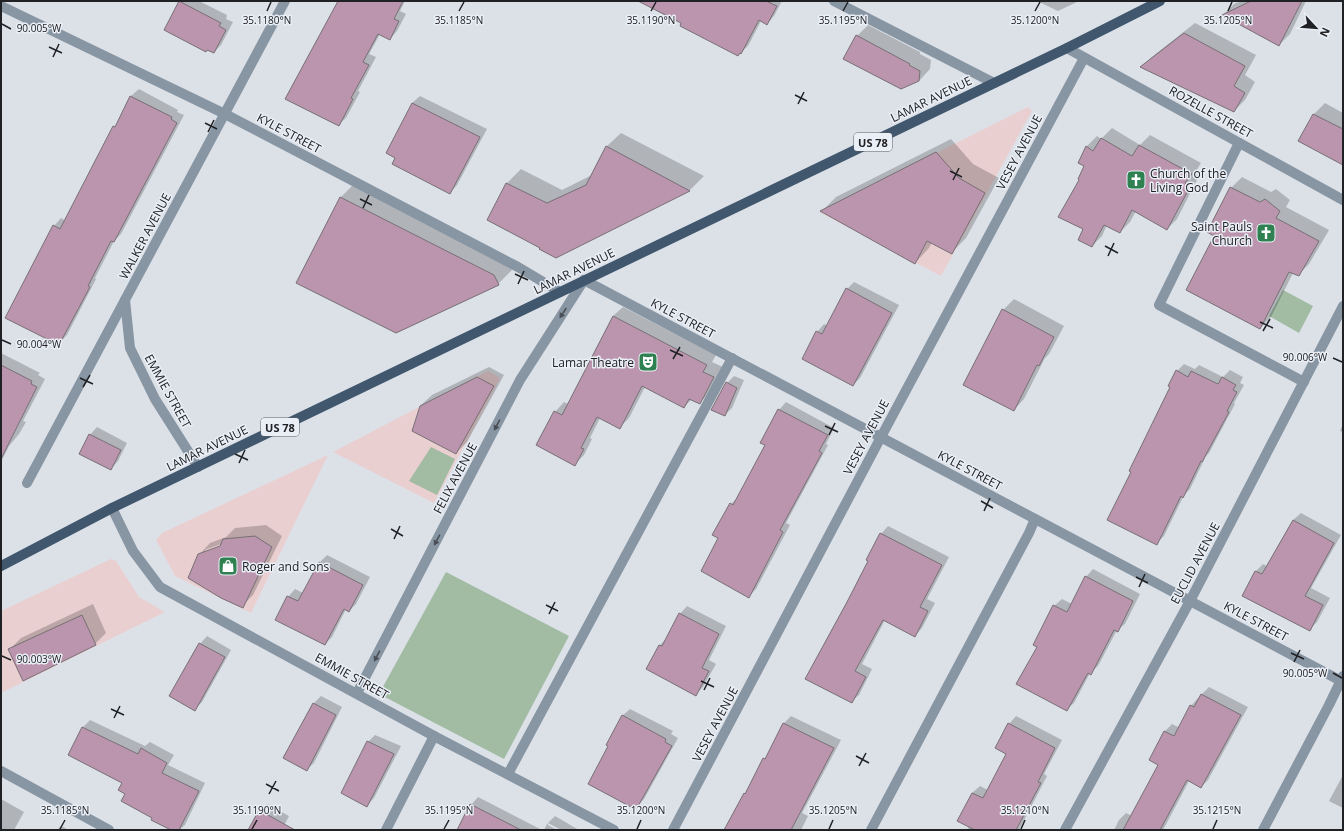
<svg xmlns="http://www.w3.org/2000/svg" width="1344" height="831" font-family="'Open Sans',sans-serif">
<style>
.commercial{fill:#eacfd1}
.green{fill:#a1bca3}
.shadow{fill:#0003;fill-rule:evenodd}
.building{fill:#bb95ad;stroke:#777074}
.lines{fill:none;stroke-linecap:round;stroke-linejoin:round}
.lane{stroke:#8895a3;stroke-width:10}
.street{stroke:#8895a3;stroke-width:10}
.primary{stroke:#40576e;stroke-width:10}
.oneway{fill:#4a4f57}
.ticks{fill:none;stroke:#202124;stroke-width:1.5}
.labels{text-anchor:middle;dominant-baseline:central;stroke-width:3;stroke-linejoin:round;paint-order:stroke}
.shield{fill:#eaeef6;stroke:#5d5e63;stroke-width:1}
.shield-label{font-size:11px;font-weight:bold;fill:#202124}
.street-label{font-size:12px;fill:#202124;stroke:#eaeef6}
.poi-label{font-size:12px;fill:#202124;stroke:#eaeef6;text-anchor:start}
.ticks-label{font-size:10px;text-anchor:middle;fill:#202124;stroke:#eaeef6;stroke-width:3;stroke-linejoin:round;paint-order:stroke}
</style>
<rect width="100%" height="100%" fill="#dce1e8"/>
<g class="commercial">
<path d="M1028,107L1032,111L941,276L819,212Z"/>
<path d="M488,371L500,378L434,503L333,452Z"/>
<path d="M328,455L251,613L175,576L156,540L162,533Z"/>
<path d="M111,559L116,561L139,597L165,612L1,693V611Z"/>
</g>
<g class="green">
<path d="M1283,290L1313,306L1299,333L1269,316Z"/>
<path d="M431,447L455,459L437,495L409,481Z"/>
<path d="M446,572L569,636L504,759L379,694Z"/>
</g>
<g class="shadow">
<path d="M181,1H199L227,15L226,19L233,22L221,45L214,52L180,2Z"/>
<path d="M340,1H405L400,11L406,14L397,31L390,39L380,34L369,54L376,57L358,91L360,92L346,118L338,125Z"/>
<path d="M640,1H782L774,16L767,24L761,21L748,46L738,55L682,23Z"/>
<path d="M1037,1H1079L1058,11Z"/>
<path d="M1241,1H1306L1290,34L1279,45L1223,15L1234,4Z"/>
<path d="M1195,23L1256,55L1245,75L1255,82L1245,100L1234,111L1142,66L1153,56Z"/>
<path d="M868,25L920,52V54L931,60L930,69L919,81L857,36Z"/>
<path d="M139,89L178,110L177,112L184,115L121,234L114,241L95,278L96,279L67,335L60,342L7,317L54,226L61,218L66,221L114,127L118,123L131,96Z"/>
<path d="M420,96L487,129L457,185L450,193L396,157L412,103Z"/>
<path d="M1325,103L1343,113V164L1299,141L1314,114Z"/>
<path d="M1112,128L1140,145L1150,135L1201,163L1195,173L1199,176L1177,219L1167,229L1136,211L1130,222L1120,232L1107,225L1102,236L1092,246L1085,228L1081,179L1085,166L1079,162L1087,146L1097,136L1101,139Z"/>
<path d="M621,133L704,176L690,190L556,256L542,247L488,220L507,183L521,169L562,190L592,175L606,147Z"/>
<path d="M951,139L973,164L999,178L966,238L951,253L932,242L929,248L915,263L822,211L836,197Z"/>
<path d="M1242,177L1271,192L1276,189L1290,200L1286,207L1329,230L1309,264L1298,275L1293,273L1271,317L1260,328L1216,236L1231,188Z"/>
<path d="M355,183L508,261L512,270L498,284L340,198Z"/>
<path d="M854,282L899,305L860,378L853,385L817,332L824,324L828,326L847,289Z"/>
<path d="M1014,299L1064,326L1049,354L1045,358L1024,399L1014,410L1003,310Z"/>
<path d="M623,307L716,355L712,362L723,367L709,393L700,403L692,399L684,407L645,387L629,418L619,428L600,418L590,438L592,439L584,455L575,464L555,412L564,402L568,404L613,316Z"/>
<path d="M1,353L40,373L38,375L45,379L23,421L26,422L19,434L9,446L1,462Z"/>
<path d="M1184,364L1195,369L1199,365L1223,377L1230,370L1243,377L1240,383L1244,385L1234,403L1235,404L1209,453L1206,456L1190,489L1184,495L1164,536L1156,544L1171,387L1177,371Z"/>
<path d="M489,367L504,375L467,442L456,453L420,406L432,395Z"/>
<path d="M734,376L744,380L732,408L725,415L727,383Z"/>
<path d="M786,402L834,428L826,444L828,445L786,523L790,525L756,589L749,596L719,538L731,504L738,497L766,445L779,410Z"/>
<path d="M1343,424V432L1340,431Z"/>
<path d="M97,427L127,443L118,461L111,469L90,435Z"/>
<path d="M1301,513L1341,535L1311,588L1330,598L1317,622L1310,629L1256,571L1263,564L1267,566L1293,520Z"/>
<path d="M266,525L282,536L253,595L242,606L199,555L210,543L226,537L235,528ZM224,543L225,545L205,553V550Z"/>
<path d="M888,526L949,557L927,599L935,603L922,628L915,636L885,620L862,664L872,669L859,695L851,702L807,678L869,561L881,534Z"/>
<path d="M327,555L370,577L356,604L349,611L346,609L332,637L325,644L288,597L295,589L303,593L320,562Z"/>
<path d="M1093,569L1140,594L1125,624L1117,630L1098,666L1090,673L1074,703L1066,710L1038,647L1054,606L1062,599L1072,604L1086,577Z"/>
<path d="M93,604L106,633L95,644L10,649L21,638Z"/>
<path d="M687,606L726,626L709,660L716,664L703,687L696,694L660,645L667,638L680,614Z"/>
<path d="M207,636L231,650L202,702L195,709L200,644Z"/>
<path d="M1209,687L1248,707L1208,780L1201,787L1189,781L1163,830H1114L1119,820L1126,813L1132,816L1159,765L1150,760L1165,731L1172,724L1180,728L1191,706L1198,698L1199,699L1202,694Z"/>
<path d="M321,696L342,707L314,763L306,770L284,758L314,703Z"/>
<path d="M630,709L673,731L671,734L678,738L644,799L637,806L633,804L631,806L610,745L622,716Z"/>
<path d="M791,716L841,740L802,813L808,816L801,830H724L744,794L748,790L764,759L768,755L784,723Z"/>
<path d="M1016,716L1062,740L1044,774L1047,776L1019,830H967L969,826L959,820L972,793L980,786L988,790L1007,753L1009,724Z"/>
<path d="M90,720L145,746L150,742L174,755L168,765L205,783L185,825L179,830H174L154,818L127,794L123,783L69,755L83,727Z"/>
<path d="M375,735L401,746L374,798L367,805L368,742Z"/>
<path d="M1343,775V808L1329,801Z"/>
<path d="M478,797L542,830H458L471,805Z"/>
<path d="M1,799L24,812L14,830H1Z"/>
<path d="M267,804L289,816L284,826L293,830H249L259,811Z"/>
<path d="M555,816L579,830H561L548,823V825L557,830H544L547,824Z"/>
<path d="M61,826L69,830H57Z"/>
</g>
<g class="building">
<path d="M179,1L221,23L219,26L226,30L214,53L207,50L206,52L164,30Z"/>
<path d="M338,1H403L394,19L399,21L390,40L378,34L363,62L369,65L351,98L353,99L339,126L285,99Z"/>
<path d="M638,1H766L777,6L767,25L759,20L741,54L740,53L738,56L680,26L681,23Z"/>
<path d="M1251,1H1302L1279,46L1222,15Z"/>
<path d="M1184,33L1245,66L1234,86L1245,93L1234,112L1140,67Z"/>
<path d="M856,35L910,64L909,65L920,71L919,81L901,89L843,59Z"/>
<path d="M130,96L172,117L171,119L177,123L114,242L111,241L88,286L90,287L60,343L54,340L53,342L5,318L53,225L60,229L113,126L115,127Z"/>
<path d="M412,103L480,137L450,194L392,164L395,158L386,153Z"/>
<path d="M1313,114L1343,129V165L1298,141Z"/>
<path d="M1101,138L1132,156L1139,145L1192,174L1185,183L1190,187L1167,230L1132,210L1120,233L1104,225L1092,247L1078,240L1083,229L1058,217L1079,180L1078,179L1084,166L1078,163L1086,146L1093,151Z"/>
<path d="M606,146L690,191L556,258L539,249L540,248L487,220L506,183L547,203L586,185Z"/>
<path d="M936,152L959,178L985,193L952,254L927,241L915,264L820,211Z"/>
<path d="M1230,187L1260,202L1265,199L1280,211L1276,218L1319,241L1299,276L1289,272L1260,329L1186,290L1214,236L1207,232Z"/>
<path d="M340,197L494,275L499,285L396,333L296,283Z"/>
<path d="M846,288L892,313L853,386L802,359L816,331L822,334Z"/>
<path d="M1002,309L1054,337L1039,366L1037,365L1014,411L963,385Z"/>
<path d="M613,316L707,365L703,372L714,377L700,404L689,399L684,408L642,386L620,429L597,417L581,448L584,449L575,466L536,445L554,411L562,415Z"/>
<path d="M1,365L32,381L31,384L37,387L1,459Z"/>
<path d="M1176,370L1188,377L1191,371L1218,384L1222,377L1236,385L1233,390L1237,392L1227,411L1229,412L1202,462L1201,461L1183,498L1181,496L1157,545L1107,520L1131,472L1129,471L1170,387L1168,386Z"/>
<path d="M477,377L494,386L456,454L412,431L420,406Z"/>
<path d="M726,382L737,388L725,416L711,410Z"/>
<path d="M778,409L828,435L819,451L822,453L780,530L783,532L749,598L701,571L718,538L712,535L730,503L733,505L765,445L760,443Z"/>
<path d="M89,434L121,450L111,470L79,454Z"/>
<path d="M1293,520L1334,543L1305,596L1323,605L1310,631L1242,596L1255,571L1262,574Z"/>
<path d="M880,533L942,565L920,607L928,611L915,637L883,620L855,671L866,677L852,703L805,679L847,602L868,561L866,560Z"/>
<path d="M255,536L272,547L243,608L221,598L188,578L198,554L220,546L223,539Z"/>
<path d="M319,562L363,585L349,612L344,609L325,645L275,620L287,596L298,601Z"/>
<path d="M1085,576L1133,601L1118,632L1114,630L1091,675L1088,673L1067,711L1016,684L1037,647L1033,645L1053,605L1067,612Z"/>
<path d="M679,613L719,634L702,668L709,671L696,696L646,669L659,645L662,646Z"/>
<path d="M82,615L96,645L23,681L8,649Z"/>
<path d="M199,643L225,657L195,711L169,696Z"/>
<path d="M1201,694L1241,715L1201,788L1187,780L1160,830H1123L1158,765L1149,760L1164,731L1174,736L1190,705L1194,707Z"/>
<path d="M313,703L336,715L307,771L283,758Z"/>
<path d="M622,715L666,739L665,742L672,746L637,808L632,805L631,807L588,784L608,746L606,745Z"/>
<path d="M783,723L834,748L791,830H724L744,793L745,794L763,758L765,759Z"/>
<path d="M1008,723L1055,748L1038,782L1041,783L1016,830H975L957,821L972,793L983,798L1006,754L995,748Z"/>
<path d="M82,727L138,754L141,748L167,763L162,773L199,791L179,830H171L151,820L152,818L121,801L125,794L118,790L122,783L68,755Z"/>
<path d="M367,741L394,754L367,807L341,793Z"/>
<path d="M470,804L521,830H457Z"/>
<path d="M259,810L295,830H248Z"/>
</g>
<g class="lines">
<g class="lane">
<path d="M1239,143L1159,305L1304,382"/>
<path d="M508,774L732,358"/>
<path d="M871,830L1029,533L1035,519"/>
<path d="M1263,830L1329,705L1343,676"/>
</g>
<g class="street">
<path d="M834,1L994,83"/>
<path d="M1,6L225,114L518,267L560,292"/>
<path d="M1067,48L1343,200"/>
<path d="M125,300L130,348L155,399L198,467"/>
<path d="M27,483L285,1"/>
<path d="M112,508L133,551L160,587L434,736L614,830"/>
<path d="M357,693L520,380L584,280L1343,682"/>
<path d="M1,771L109,830"/>
<path d="M386,830L434,736"/>
<path d="M673,830L881,437L1084,58"/>
<path d="M1065,830L1190,601L1343,306"/>
</g>
<path class="primary" d="M1,566L112,508L1067,48L1160,1"/>
</g>
<defs><path id="oneway-solid" d="M-6-.8H1V-3.2L6.5 0L1 3.2V.8H-6Z"/></defs>
<g class="oneway">
<use href="#oneway-solid" transform="translate(563 313) rotate(123)"/>
<use href="#oneway-solid" transform="translate(497 425) rotate(118)"/>
<use href="#oneway-solid" transform="translate(437 540) rotate(118)"/>
<use href="#oneway-solid" transform="translate(377 656) rotate(118)"/>
</g>
<path class="ticks" d="M267,11L271,2M459,11L464,2M651,11L656,2M843,11L848,2M1035,11L1040,2M1228,11L1232,2M2,24L11,29M49,47L62,53M53,57L59,44M795,95L807,101M798,104L804,92M205,123L217,129M208,132L214,120M950,171L962,177M953,180L959,168M360,199L372,205M363,208L369,195M1105,246L1118,253M1108,256L1114,243M515,274L528,280M518,284L524,271M1260,322L1273,328M1263,331L1270,319M2,340L11,344M670,350L683,356M1333,358L1342,362M673,359L680,347M80,378L93,384M83,387L90,375M825,426L838,432M829,435L835,423M235,454L248,460M239,463L245,450M981,501L993,508M984,511L990,498M391,529L403,536M394,539L400,526M1136,577L1148,583M1139,587L1145,574M546,605L558,611M549,614L555,602M1291,653L1304,659M2,656L11,660M1294,662L1300,650M1333,673L1342,678M701,681L714,687M704,690L710,678M111,709L124,715M114,718L120,706M856,756L869,763M859,766L866,753M266,784L279,791M269,794L276,781M60,829L65,820M252,829L257,820M444,829L449,820M637,829L641,820M829,829L833,820M1021,829L1025,820M1213,829L1217,820"/>
<defs>
<symbol id="church-square" viewBox="-11 -11 22 22"><rect x="-9" y="-9" width="18" height="18" rx="4" fill="#2f8152" stroke="#eaeef6"/><path d="M-1.2-6h2.4v3.5h3.3v2.4h-3.3V6h-2.4V-.1h-3.3v-2.4h3.3Z" fill="#fff"/></symbol>
<symbol id="theatre-square" viewBox="-11 -11 22 22"><rect x="-9" y="-9" width="18" height="18" rx="4" fill="#2f8152" stroke="#eaeef6"/><path d="M-5-5.5Q0-4 5-5.5V0Q5 5 0 6Q-5 5-5 0ZM-3.3-2.5H-1v1.5H-3.3ZM1-2.5H3.3v1.5H1ZM-2.8 1Q0 5.5 2.8 1Z" fill="#fff"/></symbol>
<symbol id="shop-square" viewBox="-11 -11 22 22"><rect x="-9" y="-9" width="18" height="18" rx="4" fill="#2f8152" stroke="#eaeef6"/><path d="M-5-2.5h2.3a2.7 3.5 0 0 1 5.4 0H5L5.5 6h-11ZM-1.5-2.5h3a1.5 2.3 0 0 0-3 0Z" fill="#fff"/></symbol>
</defs>
<g fill-rule="evenodd">
<use href="#church-square" x="1125" y="169" width="22" height="22"/>
<use href="#church-square" x="1255" y="222" width="22" height="22"/>
<use href="#theatre-square" x="637" y="351" width="22" height="22"/>
<use href="#shop-square" x="217" y="555" width="22" height="22"/>
</g>
<g class="labels">
<g class="shield">
<rect x="854" y="133" width="38" height="18" rx="3"/>
<rect x="261" y="418" width="38" height="18" rx="3"/>
</g>
<g class="shield-label">
<text x="873" y="142">US 78</text>
<text x="280" y="427">US 78</text>
</g>
<g class="street-label">
<text transform="translate(931 99) rotate(-26)">LAMAR AVENUE</text>
<text transform="translate(1211 112) rotate(29)">ROZELLE STREET</text>
<text transform="translate(289 133) rotate(28)">KYLE STREET</text>
<text transform="translate(1019 152) rotate(-62)">VESEY AVENUE</text>
<text transform="translate(145 236) rotate(-62)">WALKER AVENUE</text>
<text transform="translate(574 271) rotate(-26)">LAMAR AVENUE</text>
<text transform="translate(683 318) rotate(28)">KYLE STREET</text>
<text transform="translate(168 391) rotate(61)">EMMIE STREET</text>
<text transform="translate(866 437) rotate(-62)">VESEY AVENUE</text>
<text transform="translate(207 448) rotate(-26)">LAMAR AVENUE</text>
<text transform="translate(970 470) rotate(28)">KYLE STREET</text>
<text transform="translate(455 478) rotate(-62)">FELIX AVENUE</text>
<text transform="translate(1195 563) rotate(-62)">EUCLID AVENUE</text>
<text transform="translate(1256 621) rotate(28)">KYLE STREET</text>
<text transform="translate(352 676) rotate(29)">EMMIE STREET</text>
<text transform="translate(715 724) rotate(-62)">VESEY AVENUE</text>
</g>
<g class="poi-label">
<text x="1150" y="173">Church of the<tspan x="1150" dy="14">Living God</tspan></text>
<text x="1252" y="226" text-anchor="end">Saint Pauls<tspan x="1252" dy="14">Church</tspan></text>
<text x="634" y="362" text-anchor="end">Lamar Theatre</text>
<text x="242" y="566">Roger and Sons</text>
</g>
</g>
<g class="ticks-label">
<text x="267" y="24">35.1180°N</text>
<text x="459" y="24">35.1185°N</text>
<text x="651" y="24">35.1190°N</text>
<text x="843" y="24">35.1195°N</text>
<text x="1035" y="24">35.1200°N</text>
<text x="1228" y="24">35.1205°N</text>
<text x="39" y="32">90.005°W</text>
<text x="39" y="348">90.004°W</text>
<text x="1305" y="361">90.006°W</text>
<text x="39" y="663">90.003°W</text>
<text x="1305" y="677">90.005°W</text>
<text x="65" y="814">35.1185°N</text>
<text x="257" y="814">35.1190°N</text>
<text x="449" y="814">35.1195°N</text>
<text x="641" y="814">35.1200°N</text>
<text x="833" y="814">35.1205°N</text>
<text x="1025" y="814">35.1210°N</text>
<text x="1217" y="814">35.1215°N</text>
</g>
<rect width="1344" height="831" fill="none" stroke="#202124" stroke-width="4"/>
<g transform="translate(1316 28) rotate(116)" stroke="#eaeef6" stroke-width="3" paint-order="stroke">
<path d="M0-3L7 15L0 10L-7 15Z" fill="#202124"/>
<text y="-6" font-size="11" font-weight="bold" text-anchor="middle" fill="#202124">N</text>
</g>
</svg>
